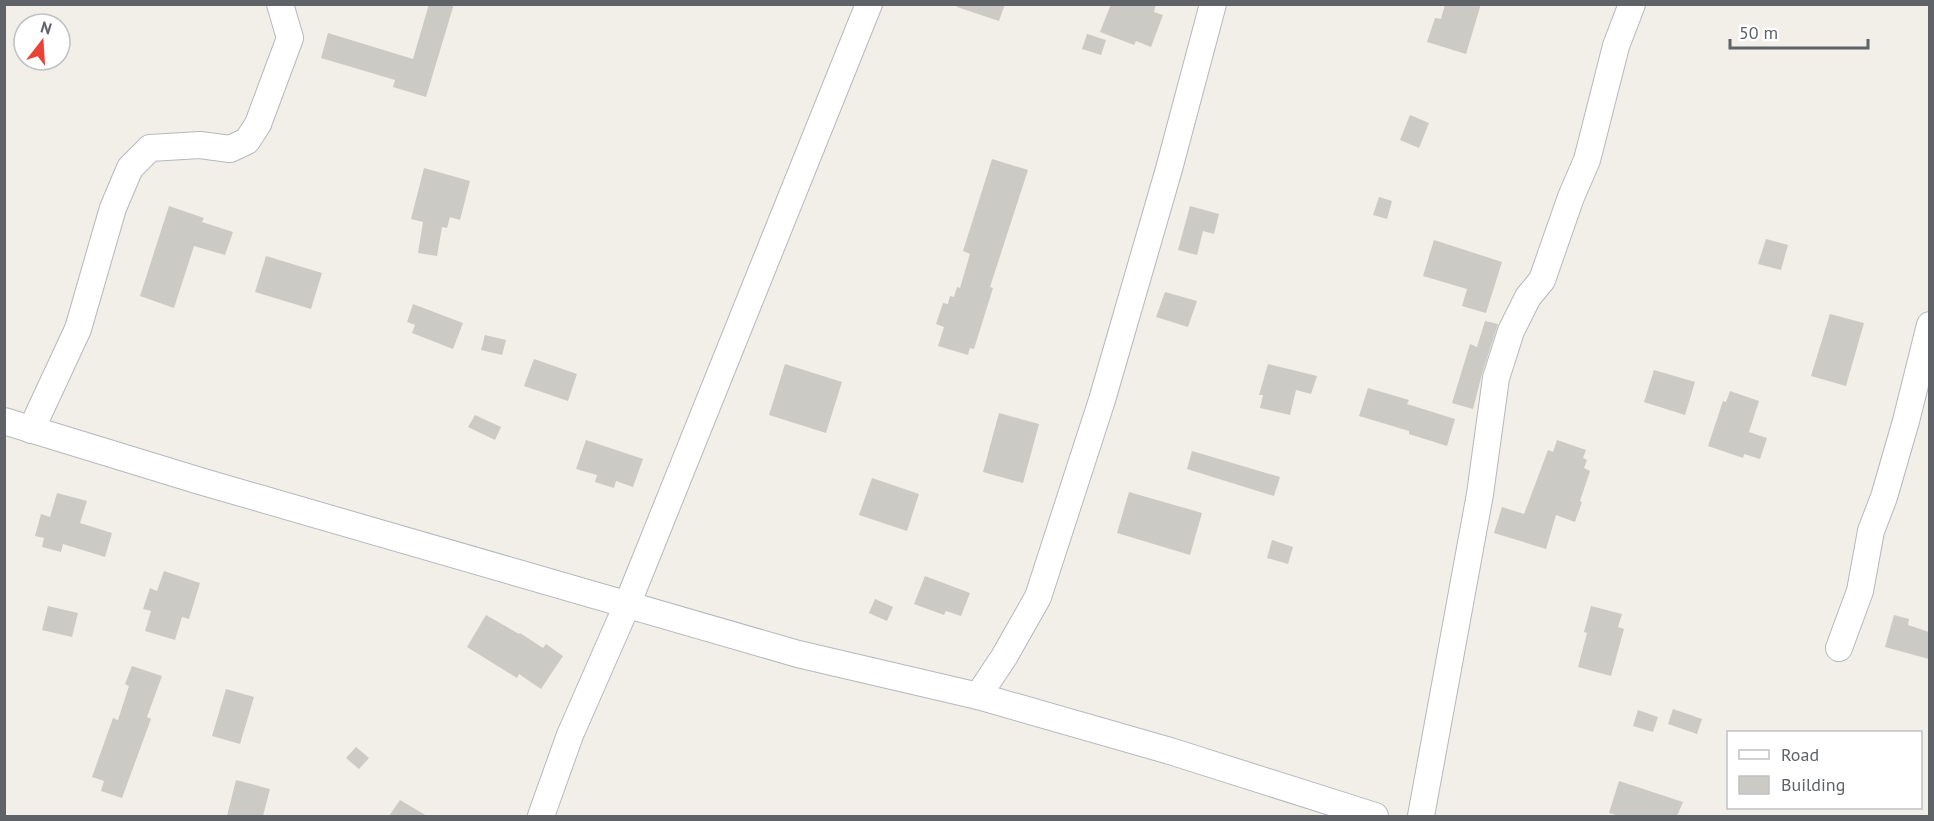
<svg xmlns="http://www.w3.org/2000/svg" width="1934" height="821" font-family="'PT Sans',sans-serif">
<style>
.building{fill:#cccac5}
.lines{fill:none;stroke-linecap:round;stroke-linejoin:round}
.minor-casing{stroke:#b5b8bc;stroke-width:28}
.minor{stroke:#fff;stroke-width:26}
</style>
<rect width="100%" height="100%" fill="#f1efe8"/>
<g class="building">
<path d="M429,4H454L426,97L393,87L395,80L321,58L328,33L413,59Z"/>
<path d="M957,4H1005L999,21L957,7Z"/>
<path d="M1111,4H1156L1154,12L1163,15L1151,47L1136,41L1134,45L1100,32Z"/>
<path d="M1445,4H1481L1466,54L1427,42L1435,18L1441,19Z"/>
<path d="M1087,34L1106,40L1101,55L1082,49Z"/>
<path d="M1410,115L1429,123L1419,148L1400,140Z"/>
<path d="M992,159L1028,170L990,287L993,288L974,349L970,348L968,355L938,346L944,327L936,324L943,303L948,304L950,296L954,297L957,287L960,288L970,254L963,251Z"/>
<path d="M424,168L470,181L460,220L450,217L447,228L442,227L437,256L418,253L423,222L411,219Z"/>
<path d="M1379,197L1392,201L1387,219L1373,215Z"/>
<path d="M169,206L204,218L202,222L233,232L225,255L194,246L174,308L140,296Z"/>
<path d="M1190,206L1219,214L1214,234L1203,231L1197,255L1178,250Z"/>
<path d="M1766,239L1788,245L1781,270L1758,264Z"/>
<path d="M1434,240L1502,262L1486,313L1462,306L1467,289L1423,276Z"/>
<path d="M266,256L322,273L311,309L255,292Z"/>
<path d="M1165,292L1197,301L1188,327L1156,317Z"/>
<path d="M413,304L463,323L453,349L412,333L415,325L407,322Z"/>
<path d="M1830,314L1864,323L1846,386L1811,376Z"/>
<path d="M1485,321L1498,324L1482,374L1473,409L1452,403L1470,344L1477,347Z"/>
<path d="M485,335L506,340L502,355L481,350Z"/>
<path d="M534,359L577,374L568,401L524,386Z"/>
<path d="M785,364L842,382L826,433L769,415Z"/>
<path d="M1268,364L1317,376L1311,394L1296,390L1290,415L1260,408L1263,395H1259Z"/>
<path d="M1654,370L1695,382L1685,415L1644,402Z"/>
<path d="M1368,388L1409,400L1407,404L1455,419L1447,446L1409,434V431L1359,416Z"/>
<path d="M1730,391L1759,401L1749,432L1767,438L1760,459L1744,454L1743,458L1708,446L1723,401L1726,402Z"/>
<path d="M999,413L1039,424L1023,483L983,472Z"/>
<path d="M475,415L501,427L495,440L468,427Z"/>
<path d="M586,440L643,459L633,487L616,481L614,488L595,482L597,475L576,469Z"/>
<path d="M1557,440L1586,450L1583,458L1587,460L1584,468L1590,471L1580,501L1582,502L1575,522L1556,515L1546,549L1494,533L1502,507L1524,514L1548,450L1553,452Z"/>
<path d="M1192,451L1280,477L1274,496L1187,469Z"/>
<path d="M872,478L919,494L907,531L859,515Z"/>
<path d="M1129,492L1202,513L1190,555L1117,533Z"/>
<path d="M57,493L87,501L80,523L112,533L105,557L63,544L61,552L42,547L44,538L35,536L41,514L50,517Z"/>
<path d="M1272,540L1293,547L1288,564L1267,558Z"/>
<path d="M164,571L200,583L189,619L182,617L175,640L145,631L151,611L143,609L150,588L157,591Z"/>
<path d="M925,576L970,593L961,616L946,611L944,615L914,604Z"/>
<path d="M875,599L893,607L887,621L869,613Z"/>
<path d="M48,606L78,613L72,637L42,630Z"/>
<path d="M1591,606L1622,614L1618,627L1624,629L1611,676L1578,667L1587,633L1584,632Z"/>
<path d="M486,615L519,634L520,633L543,648L546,644L563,656L541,689L519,674L517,678L467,647Z"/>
<path d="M1894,615L1909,619L1908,625L1929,632V659L1885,647Z"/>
<path d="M132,666L162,676L147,717L151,719L122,798L101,791L104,781L92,777L113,718L118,720L129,686L125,684Z"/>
<path d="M226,689L254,697L240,744L212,736Z"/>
<path d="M1673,709L1702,719L1697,734L1668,724Z"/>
<path d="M1638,710L1658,717L1653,732L1633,726Z"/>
<path d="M356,747L369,758L359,769L346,758Z"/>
<path d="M236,780L270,789L263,816H227Z"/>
<path d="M1619,781L1683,802L1677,816H1620L1609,813Z"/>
<path d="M400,800L427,816H389Z"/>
</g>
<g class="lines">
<defs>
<g id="minor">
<path d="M4,421L200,481L798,654L978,696L1170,751L1375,816"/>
<path d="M31,430L78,329L113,208L130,168L150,148L200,145L230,149L247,141L258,124L290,38L280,4"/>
<path d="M1839,648L1860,591L1871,531L1884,497L1906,421L1930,325"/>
<path d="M978,696L1004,657L1038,597L1102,400L1169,169L1213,4"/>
<path d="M541,816L570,735L627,605L869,4"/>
<path d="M1421,816L1480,494L1496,378L1511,331L1528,297L1542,280L1571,197L1587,160L1616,46L1632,4"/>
</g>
</defs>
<use href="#minor" class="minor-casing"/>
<use href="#minor" class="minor"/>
</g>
<rect width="1934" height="821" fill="none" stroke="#5f6368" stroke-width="12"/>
<rect x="1727" y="731" width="195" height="78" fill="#ffffff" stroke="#bfc1c3" stroke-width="1.5"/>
<rect x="1739" y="750" width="30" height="9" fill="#ffffff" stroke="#bfc1c3" stroke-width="1.5"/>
<text x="1781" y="761" font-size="18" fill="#5f6368">Road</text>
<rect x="1739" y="776" width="30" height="18" fill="#cccac5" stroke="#bfc1c3" stroke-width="1.5"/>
<text x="1781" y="791" font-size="18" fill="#5f6368">Building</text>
<g transform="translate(42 42) rotate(17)"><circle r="28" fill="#ffffff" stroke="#bfc1c3" stroke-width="1.5"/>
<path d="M0-4.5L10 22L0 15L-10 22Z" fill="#ea4335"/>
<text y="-9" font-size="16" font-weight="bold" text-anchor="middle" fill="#5f6368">N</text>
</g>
<path d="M1730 39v9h138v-9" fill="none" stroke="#5f6368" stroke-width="3"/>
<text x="1739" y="39" font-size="18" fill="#5f6368" stroke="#ffffff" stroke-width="4.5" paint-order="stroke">50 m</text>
</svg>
